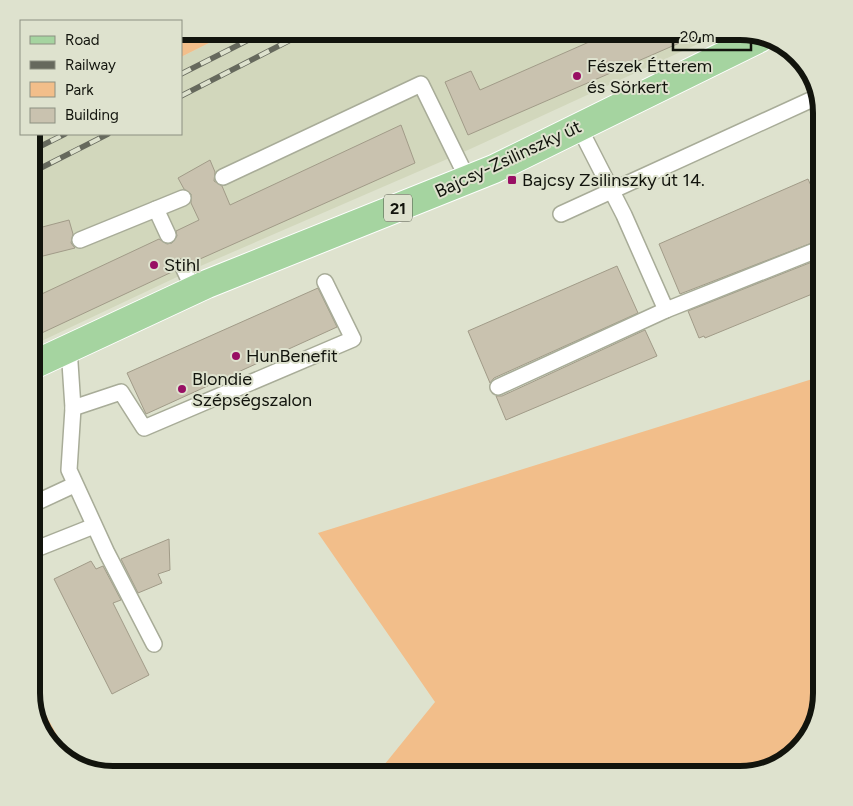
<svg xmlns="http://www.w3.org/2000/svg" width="853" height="806" font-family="Figtree,sans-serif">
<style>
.built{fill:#d2d7bc}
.green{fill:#f2be8a}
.building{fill:#c9c2af;stroke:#a19b88}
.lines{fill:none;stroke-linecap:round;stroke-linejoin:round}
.service-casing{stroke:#a8ac98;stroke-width:18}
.primary-casing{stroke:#fff;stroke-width:30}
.service{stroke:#fff;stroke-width:15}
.primary{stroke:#a5d4a0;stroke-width:28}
.rail-casing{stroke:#66695d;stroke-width:5.5}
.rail{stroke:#dee2ce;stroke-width:4;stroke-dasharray:11;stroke-linecap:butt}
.poi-dot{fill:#980f64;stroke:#dee2ce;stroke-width:2}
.labels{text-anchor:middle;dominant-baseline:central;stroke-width:4;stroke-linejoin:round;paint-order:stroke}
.shield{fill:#dee2ce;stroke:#4f5247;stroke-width:1}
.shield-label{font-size:16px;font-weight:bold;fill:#12140d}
.poi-label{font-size:18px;fill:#12140d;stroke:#dee2ce;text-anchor:start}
.street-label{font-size:18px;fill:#12140d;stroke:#dee2ce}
.rim{fill:none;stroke:#12140d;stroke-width:6}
</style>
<rect width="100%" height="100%" fill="#dee2ce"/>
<path class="built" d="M233,31H726L468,150L196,268L31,346V134H181V57Z"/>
<g class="green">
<path d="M181,31H233L181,57Z"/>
<path d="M822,376V693L798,751L745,775H376L435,702L318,533Z"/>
<path d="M31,688L69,757L55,751L31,698Z"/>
</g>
<g class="building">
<path d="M614,31H707L468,135L445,82L471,71L480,90Z"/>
<path d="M401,125L415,163L191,263L184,258L179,259L174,266V271L31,338V299L159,239L167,244L172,243L177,236L176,231L199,220L191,203V194L184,189L178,178L210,160L215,172L214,181L222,186L230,205Z"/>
<path d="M808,179L822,210V239L680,294L659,244Z"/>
<path d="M69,220L73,234L71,243L75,248L31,259V230Z"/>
<path d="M822,258V290L705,338L704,336L699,338L688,311Z"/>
<path d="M617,266L638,313L494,378L490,383L468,331Z"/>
<path d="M318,288L337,327L146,414L127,373Z"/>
<path d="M645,330L657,356L506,420L496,396H502Z"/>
<path d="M169,539L170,570L158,574L162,583L138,593L121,559Z"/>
<path d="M91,561L96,569L103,566L121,600L113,603L149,675L112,694L54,579Z"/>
</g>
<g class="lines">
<defs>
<g id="service">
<path d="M721,31L728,53"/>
<path d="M579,127L624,215L666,310"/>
<path d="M223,177L421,84L468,180"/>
<path d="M156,209L183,198"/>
<path d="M561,214L817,97"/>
<path d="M80,240L156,209L168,235"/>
<path d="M183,267L194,291"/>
<path d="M69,348L73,408L69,470L107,553L154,644"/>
<path d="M498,387L666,310L822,248"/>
<path d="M73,408L121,392L144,428L353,339L325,282"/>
<path d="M31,505L74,485"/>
<path d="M31,551L94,526"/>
</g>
<path id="primary" d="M31,366L207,284L494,169L760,38"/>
</defs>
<use href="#service" class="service-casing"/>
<use href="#primary" class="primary-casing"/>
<use href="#service" class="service"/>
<use href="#primary" class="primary"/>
<defs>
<g id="rail">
<path d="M181,74L266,31"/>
<path d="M181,96L308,31"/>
<path d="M31,151L65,134"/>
<path d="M31,173L108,134"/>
</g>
</defs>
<use href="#rail" class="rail-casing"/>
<use href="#rail" class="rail"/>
</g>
<g class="poi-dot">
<circle cx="577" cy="76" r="5"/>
<rect x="507" y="175" width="10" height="10" rx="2.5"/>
<circle cx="154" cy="265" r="5"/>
<circle cx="236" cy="356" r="5"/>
<circle cx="182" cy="389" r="5"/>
</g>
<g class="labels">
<rect class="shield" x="384" y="194.5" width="28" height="27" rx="4"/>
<g class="shield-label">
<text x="398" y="208">21</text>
</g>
<g class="poi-label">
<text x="587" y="66">Fészek Étterem<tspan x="587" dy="21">és Sörkert</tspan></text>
<text x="522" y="180">Bajcsy Zsilinszky út 14.</text>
<text x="164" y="265">Stihl</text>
<text x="246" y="356">HunBenefit</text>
<text x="192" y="379">Blondie<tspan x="192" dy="21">Szépségszalon</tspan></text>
</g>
<g class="street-label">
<text transform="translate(508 159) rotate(-25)">Bajcsy-Zsilinszky út</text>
</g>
</g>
<path d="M0 0H853V806H0ZM113 40H740A73 73 0 0 1 813 113V693A73 73 0 0 1 740 766H113A73 73 0 0 1 40 693V113A73 73 0 0 1 113 40Z" fill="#dee2ce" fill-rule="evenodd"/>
<path class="rim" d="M113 40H740A73 73 0 0 1 813 113V693A73 73 0 0 1 740 766H113A73 73 0 0 1 40 693V113A73 73 0 0 1 113 40Z"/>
<rect x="20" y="20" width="162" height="115" fill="#dee2ce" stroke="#8c9081"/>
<rect x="30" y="36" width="25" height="8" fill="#a5d4a0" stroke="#8c9081"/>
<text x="65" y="45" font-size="15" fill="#12140d">Road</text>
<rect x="30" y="61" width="25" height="8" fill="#66695d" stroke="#8c9081"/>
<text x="65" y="70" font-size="15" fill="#12140d">Railway</text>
<rect x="30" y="82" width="25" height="15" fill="#f2be8a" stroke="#8c9081"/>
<text x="65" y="95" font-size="15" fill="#12140d">Park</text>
<rect x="30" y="108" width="25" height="15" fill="#c9c2af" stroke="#8c9081"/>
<text x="65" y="120" font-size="15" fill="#12140d">Building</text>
<path d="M673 42v8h78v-8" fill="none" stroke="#12140d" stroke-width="2.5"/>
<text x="680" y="42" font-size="15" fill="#12140d" stroke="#dee2ce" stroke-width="4" paint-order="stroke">20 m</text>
</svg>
